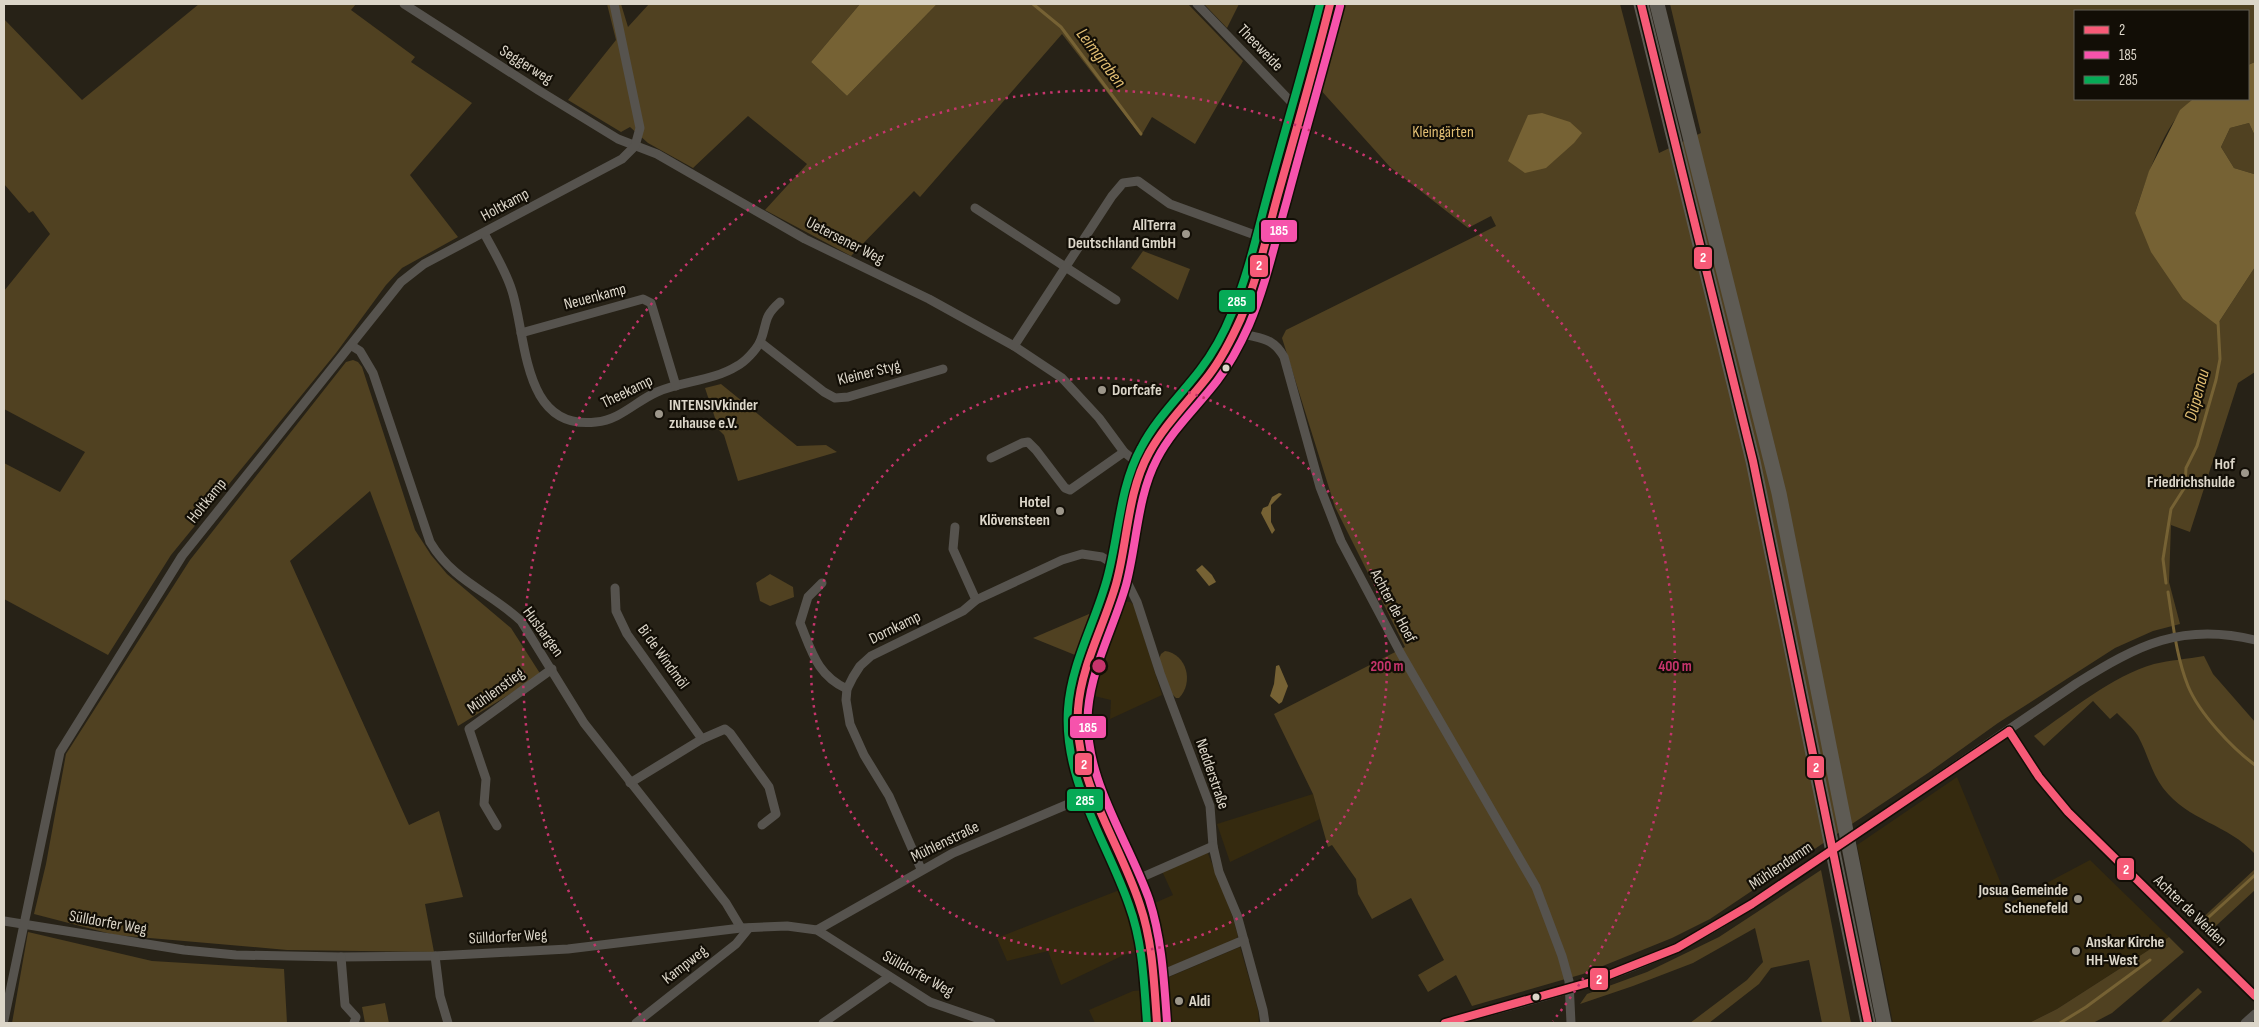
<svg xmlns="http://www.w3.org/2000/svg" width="2259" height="1027" font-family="'Sofia Sans Condensed',sans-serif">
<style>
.built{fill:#352a0f}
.green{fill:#504121}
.water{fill:#766234}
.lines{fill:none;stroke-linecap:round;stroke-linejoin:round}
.stream{stroke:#766234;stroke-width:3}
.minor{stroke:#56534e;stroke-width:9}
.secondary{stroke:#585651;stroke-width:12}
.trunk{stroke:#5e5b54;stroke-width:15}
.minor-bridge{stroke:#56534e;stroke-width:9}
.bus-1-casing{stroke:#120e06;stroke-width:11}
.bus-2-casing{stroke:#120e06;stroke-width:11}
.bus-3-casing{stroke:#120e06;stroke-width:11}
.bus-1{stroke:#f75a77;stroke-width:8}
.bus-2{stroke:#f653ac;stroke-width:8}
.bus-3{stroke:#06aa56;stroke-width:8}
.ring{fill:none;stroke:#c6346c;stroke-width:2.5;stroke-dasharray:2.5 5}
.poi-dot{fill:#9d978b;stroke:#120e06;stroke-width:2}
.bus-dot{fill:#dcd6c9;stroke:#120e06;stroke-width:2}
.labels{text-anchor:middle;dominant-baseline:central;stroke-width:4.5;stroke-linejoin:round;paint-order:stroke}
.street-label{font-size:16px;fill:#dcd6c9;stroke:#120e06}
.park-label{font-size:16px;fill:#e1be73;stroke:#120e06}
.poi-label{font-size:16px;font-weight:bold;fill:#dcd6c9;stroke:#120e06;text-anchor:end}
.water-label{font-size:18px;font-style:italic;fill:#e0bd72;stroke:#120e06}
.centre{fill:#c6346c;stroke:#120e06;stroke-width:2.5}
.ring-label{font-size:15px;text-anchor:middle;font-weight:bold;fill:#c6346c;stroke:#120e06;stroke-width:4.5;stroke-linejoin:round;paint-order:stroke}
.line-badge{stroke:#120e06;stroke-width:2}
.badge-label{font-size:14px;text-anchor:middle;font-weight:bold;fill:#fff}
</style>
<rect width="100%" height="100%" fill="#272217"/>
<g class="built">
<path d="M1124,601L1130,602L1134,605L1162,695L1110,719L1111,700L1090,695L1100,656L1118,606Z"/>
<path d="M1957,777L2009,903L2090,860L2169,937L2057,1009L2029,1023H1893L1857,845Z"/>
<path d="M1313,794L1320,819L1230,862L1217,824Z"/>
<path d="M1207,851L1232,915L1238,936L1236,939L1162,970L1150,905L1173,895L1162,871Z"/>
<path d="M1122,889L1130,909L1140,951L1126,954L1061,985L1048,951L1007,961L997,938Z"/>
<path d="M1240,947L1258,1010L1259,1023H1165L1162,980Z"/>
<path d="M1146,990L1149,1023H1095L1089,1010L1133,991Z"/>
</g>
<g class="green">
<path d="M199,4H356L351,10L415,57L411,62L472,103L410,175L458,237L402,268L386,285L336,353L171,555L108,655L4,599V463L60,492L85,452L4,409V291L50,234L33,211L29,213L4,184V19L82,100Z"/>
<path d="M607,4H621L628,27L649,4H860L811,62L847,96L937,4H1188L1243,61L1195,144L1152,117L1141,136L1062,34L920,197L914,191L851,256L765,210L807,164L748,116L693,168L648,143L630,127L621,132L568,100L616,40Z"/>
<path d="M1204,4H1239L1227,28Z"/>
<path d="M1342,4H1620L1659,153L1701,133L1670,4H2255V62L2248,65V11H2075V99H2193C2163,125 2148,175 2135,213L2217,325L2255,267V372L2238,383L2190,532L2171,525L2169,582L2180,624L2153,631L2115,648L1998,723L1931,771L1710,919L1672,938L1583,974L1472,1006L1456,975L1428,992L1418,975L1444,960L1411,898L1372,919L1358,894L1356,879L1332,845L1328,847L1313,794L1274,714L1405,647L1335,507L1282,338L1286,330L1496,226L1491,216L1468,228L1390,167L1318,87Z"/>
<path d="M2249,123L2255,136L2254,174L2234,168L2221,147L2230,128Z"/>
<path d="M1143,251L1190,269L1178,300L1131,268Z"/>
<path d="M353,360L358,362L362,367L415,530L431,555L447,574L511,628L541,675L458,726L370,491L290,561L409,825L439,811L463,897L425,904L434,952L287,950L115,935L34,914L46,864L66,754L190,560L346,362Z"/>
<path d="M721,384L797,446L826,445L837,452L738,481L724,435L719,430L705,388Z"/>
<path d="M770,574L793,587L794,597L770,606L760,601L756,583Z"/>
<path d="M1096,611L1080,657L1033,638Z"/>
<path d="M1165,651C1187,654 1194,683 1179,698H1176L1171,693L1159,659L1161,654Z"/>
<path d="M2204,656L2213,674L2255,722V854C2228,824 2188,821 2163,788C2151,772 2147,752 2138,736C2133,728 2124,720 2117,713L2110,719L2093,701L2044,746L2034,736C2070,711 2112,676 2154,664C2170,660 2188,659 2204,656Z"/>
<path d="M2255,869V890L2206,935L2196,924Z"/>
<path d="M1821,870L1851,1023H1822L1809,960L1771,968L1759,984L1709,1023H1690L1747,980L1763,962L1755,928L1693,963L1633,986L1580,1004L1587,994L1647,972L1719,937Z"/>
<path d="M28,932L152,961L284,969L287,1023H12Z"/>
<path d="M2169,937L2184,952L2112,1013L2093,1023H2029L2057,1009Z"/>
<path d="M2198,988L2202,992L2168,1023H2162L2161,1022Z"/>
<path d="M385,1003L389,1023H365L362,1007Z"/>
</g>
<g class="water">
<path d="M860,4H937L847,96L811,62Z"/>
<path d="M2255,62V136L2249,123L2230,128L2221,147L2234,168L2254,174L2255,171V267L2217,325L2183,299L2151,252L2135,213L2149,171L2180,110L2193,99H2248V65Z"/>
<path d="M1542,113L1570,122L1582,133L1574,143L1546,168L1525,173L1508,161L1528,115Z"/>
<path d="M1279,493L1282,494L1271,505V522L1275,530L1272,534L1261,513L1263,508L1268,506L1272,497Z"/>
<path d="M1202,565L1212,575L1216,582L1209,586L1196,570Z"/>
<path d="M1279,665L1288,686L1282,702L1279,704L1270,696L1274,684L1276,666Z"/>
</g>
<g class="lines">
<g class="stream">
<path d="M1033,4L1061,27L1141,134"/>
<path d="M2166,583L2163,559L2171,509L2185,487L2186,468L2197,446L2216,380L2220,359L2218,322"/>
<path d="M2168,592C2173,623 2176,656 2188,686C2199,713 2232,748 2255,765"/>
<path d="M2200,925L2255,875"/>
<path d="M2060,1023L2086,1007L2150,960"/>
</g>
<g class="minor">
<path d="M404,4L538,90L618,139L657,154L805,239L929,299L1014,346L1062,378L1099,418L1124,452L1143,467"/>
<path d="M1197,4L1295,106L1303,111"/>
<path d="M975,208L1116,300"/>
<path d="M484,233C494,252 506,271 512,291C527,338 522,431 596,422C620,420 636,401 657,392C682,381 713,381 737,366C745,362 756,350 760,342C768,323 762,318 780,302"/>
<path d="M1235,331C1257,340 1271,334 1284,357L1320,487L1341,541L1401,654L1536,887L1562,956L1569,981L1571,1023"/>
<path d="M521,333L643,299L651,303L676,386"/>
<path d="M760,342L824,392L835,398L848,397L943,369"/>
<path d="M352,346L360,351L373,373L430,542C454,582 489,591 521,621L584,723L726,903L741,928"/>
<path d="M1014,346L1112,196L1123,183L1138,181L1170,204L1266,239"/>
<path d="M991,458L1022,443L1028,442L1036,450L1065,488L1070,490L1124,452"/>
<path d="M955,527L953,549L976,600"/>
<path d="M822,583L808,597L800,623C812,652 817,675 847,689"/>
<path d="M615,588L616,611L627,634L702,739"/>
<path d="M2009,731L2039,777L2068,812L2255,996"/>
<path d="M630,783L702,739L725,729L730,733L769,787L776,814L762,825"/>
<path d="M1873,822L2077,683C2138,645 2182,622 2255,640"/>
<path d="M497,826L484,804L486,779L469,729L552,669"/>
<path d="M921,869L889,796L864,755L850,724L846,700L847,689L853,677L860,666L871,656L963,611L976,600L1062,560L1082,554L1102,557L1120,568L1137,602L1160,673L1210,806L1213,846L1219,872L1237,915L1263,1010L1265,1023"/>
<path d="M1131,882L1213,846"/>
<path d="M4,921L184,950L236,955L341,957L435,956L568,949L741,928L787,926L817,930L930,1002L991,1023"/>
<path d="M817,930L953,853L1092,794"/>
<path d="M435,956L440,996L448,1023"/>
<path d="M341,957L345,1005L356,1017L354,1023"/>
<path d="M1154,978L1244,940"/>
<path d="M4,1020L60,752L182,556L401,282L424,264L622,159L635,146L640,128L614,4"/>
<path d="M636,1023L736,944L749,928"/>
<path d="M823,1023L889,977"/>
<path d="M1445,1023C1523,1003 1603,983 1676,948C1722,926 1765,895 1807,866"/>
<path d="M2245,1023L2255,1014"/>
</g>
<path class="secondary" d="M1157,1023C1154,983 1153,943 1140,905C1120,840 1072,781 1078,710C1082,661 1109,616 1120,569C1130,530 1130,488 1149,453C1165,425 1189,401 1209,375C1222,358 1232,338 1241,318C1257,280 1266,238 1277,198C1295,133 1314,69 1330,4"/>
<g class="trunk">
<path d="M1641,4L1753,461L1868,1023"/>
<path d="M1657,4L1779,493L1884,1023"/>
</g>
<path class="minor-bridge" d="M1807,866L1873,822"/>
<defs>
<g id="bus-1">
<path d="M1641,4L1753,461L1868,1023"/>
<path d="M2009,731L2039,777L2068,812L2255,996"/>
<path d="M1157,1023C1154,983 1153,943 1140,905C1119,840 1073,780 1078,709C1081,666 1104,626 1116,584C1128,541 1127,493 1149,453C1165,424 1189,401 1209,375C1222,358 1232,338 1241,318C1257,280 1266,239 1277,198C1295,134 1314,69 1330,4"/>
<path d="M1445,1023L1591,982L1677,948L1752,904L2009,731"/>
</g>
<path id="bus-2" d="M1167,1022C1164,981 1162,939 1149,899C1127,837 1083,778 1088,710C1092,666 1114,627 1126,585C1137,544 1137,497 1157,459C1172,430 1197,407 1217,381C1230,364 1240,345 1249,325C1266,285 1275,242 1287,200C1304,136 1323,71 1340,6"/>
<path id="bus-3" d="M1147,1023C1144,983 1143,943 1129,905C1107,841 1063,781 1068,709C1071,664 1095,623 1107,579C1119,536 1119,488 1141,448C1156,419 1180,396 1200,370C1213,353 1224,333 1232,313C1248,275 1257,233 1268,193C1285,130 1304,67 1320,4"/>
</defs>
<use href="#bus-1" class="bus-1-casing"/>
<use href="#bus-2" class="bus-2-casing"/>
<use href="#bus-3" class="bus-3-casing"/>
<use href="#bus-1" class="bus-1"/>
<use href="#bus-2" class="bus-2"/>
<use href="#bus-3" class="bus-3"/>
</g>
<g class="ring">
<circle cx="1099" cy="666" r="288"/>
<path d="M645 1021A576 576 0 1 1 1553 1021"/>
</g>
<g class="poi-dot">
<circle cx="1186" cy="234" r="5"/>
<circle cx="1102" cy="390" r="5"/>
<circle cx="659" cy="414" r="5"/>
<circle cx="2245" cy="473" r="5"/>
<circle cx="1060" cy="511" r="5"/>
<circle cx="2078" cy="899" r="5"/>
<circle cx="2076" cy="951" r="5"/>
<circle cx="1179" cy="1001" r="5"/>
</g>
<g class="bus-dot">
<circle cx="1226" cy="368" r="4.5"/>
<circle cx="1536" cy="997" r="4.5"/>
</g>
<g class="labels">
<g class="street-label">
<text transform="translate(1260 48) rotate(46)">Theeweide</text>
<text transform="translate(526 65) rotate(32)">Seggerweg</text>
<text transform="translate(505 205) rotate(-28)">Holtkamp</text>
<text transform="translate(845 241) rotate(27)">Uetersener Weg</text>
<text transform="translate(595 297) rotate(-15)">Neuenkamp</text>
<text transform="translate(869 373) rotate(-14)">Kleiner Styg</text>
<text transform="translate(627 392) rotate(-26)">Theekamp</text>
<text transform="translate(207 501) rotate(-51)">Holtkamp</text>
<text transform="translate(1393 606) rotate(62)">Achter de Hoef</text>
<text transform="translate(895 628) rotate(-26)">Dornkamp</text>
<text transform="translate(543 632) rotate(54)">Husbargen</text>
<text transform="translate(663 657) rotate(54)">Bi de Windmöl</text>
<text transform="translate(496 691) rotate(-36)">Mühlenstieg</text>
<text transform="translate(1212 774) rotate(71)">Nedderstraße</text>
<text transform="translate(945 842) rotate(-26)">Mühlenstraße</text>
<text transform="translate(1781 866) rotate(-34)">Mühlendamm</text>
<text transform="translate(2190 911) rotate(44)">Achter de Weiden</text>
<text transform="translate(108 923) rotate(10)">Sülldorfer Weg</text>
<text transform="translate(508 937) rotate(-3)">Sülldorfer Weg</text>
<text transform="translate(685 965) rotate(-38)">Kampweg</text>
<text transform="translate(918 974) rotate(29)">Sülldorfer Weg</text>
</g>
<g class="park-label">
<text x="1443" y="132">Kleingärten</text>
</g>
<g class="poi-label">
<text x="1176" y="225">AllTerra<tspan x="1176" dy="18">Deutschland GmbH</tspan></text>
<text x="1112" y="390" text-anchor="start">Dorfcafe</text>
<text x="669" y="405" text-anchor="start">INTENSIVkinder<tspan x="669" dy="18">zuhause e.V.</tspan></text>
<text x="2235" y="464">Hof<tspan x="2235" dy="18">Friedrichshulde</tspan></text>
<text x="1050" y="502">Hotel<tspan x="1050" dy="18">Klövensteen</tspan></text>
<text x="2068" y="890">Josua Gemeinde<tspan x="2068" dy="18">Schenefeld</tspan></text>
<text x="2086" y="942" text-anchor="start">Anskar Kirche<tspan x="2086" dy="18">HH-West</tspan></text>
<text x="1189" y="1001" text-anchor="start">Aldi</text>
</g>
<g class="water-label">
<text transform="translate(1101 58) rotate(53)">Leimgraben</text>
<text transform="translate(2197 395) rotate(-75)">Düpenau</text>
</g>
</g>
<circle cx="1099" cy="666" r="8" class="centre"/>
<g class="ring-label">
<text x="1387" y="671">200 m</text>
<text x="1675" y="671">400 m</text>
</g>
<g class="line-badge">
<rect x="1260" y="219" width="38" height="24" rx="5" fill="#f653ac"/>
<rect x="1693" y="246" width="20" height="24" rx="5" fill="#f75a77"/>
<rect x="1249" y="254" width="20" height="24" rx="5" fill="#f75a77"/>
<rect x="1218" y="289" width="38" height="24" rx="5" fill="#06aa56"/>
<rect x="1069" y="715" width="38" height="24" rx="5" fill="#f653ac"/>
<rect x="1074" y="752" width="19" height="24" rx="5" fill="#f75a77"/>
<rect x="1806" y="755" width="19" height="24" rx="5" fill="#f75a77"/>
<rect x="1066" y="788" width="38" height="24" rx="5" fill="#06aa56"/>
<rect x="2116" y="857" width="19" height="24" rx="5" fill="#f75a77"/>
<rect x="1589" y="967" width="20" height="24" rx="5" fill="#f75a77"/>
</g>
<g class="badge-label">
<text x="1279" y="235">185</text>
<text x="1703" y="262">2</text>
<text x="1259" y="270">2</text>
<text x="1237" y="306">285</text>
<text x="1088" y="732">185</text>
<text x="1084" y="769">2</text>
<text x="1816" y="772">2</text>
<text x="1085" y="805">285</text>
<text x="2126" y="874">2</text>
<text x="1599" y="984">2</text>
</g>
<rect width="2259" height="1027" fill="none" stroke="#dcd6c9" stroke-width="10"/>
<rect x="2074" y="10" width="175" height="90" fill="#120e06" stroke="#635e54"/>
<rect x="2084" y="26" width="25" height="8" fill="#f75a77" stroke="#635e54"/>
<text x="2119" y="35" font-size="15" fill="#dcd6c9">2</text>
<rect x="2084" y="51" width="25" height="8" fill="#f653ac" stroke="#635e54"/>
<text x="2119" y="60" font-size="15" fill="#dcd6c9">185</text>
<rect x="2084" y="76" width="25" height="8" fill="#06aa56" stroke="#635e54"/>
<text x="2119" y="85" font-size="15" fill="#dcd6c9">285</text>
</svg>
